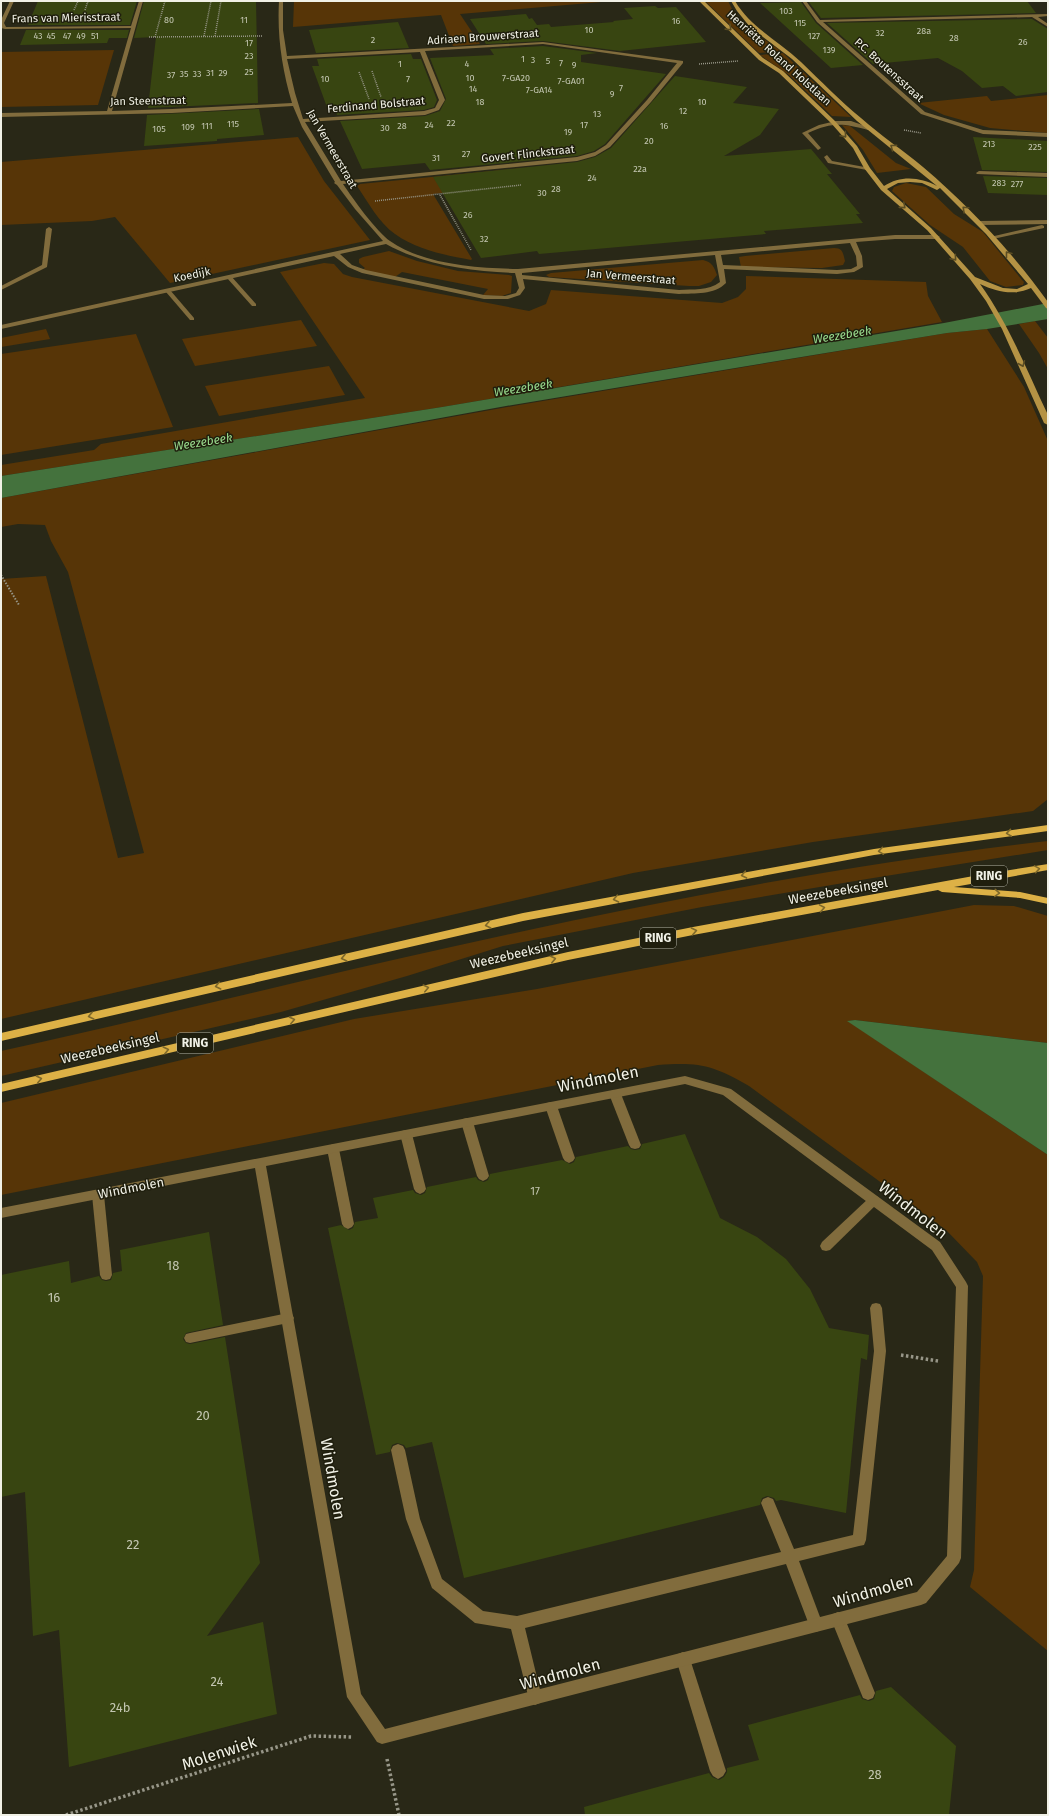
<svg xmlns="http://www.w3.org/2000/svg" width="1049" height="1816" font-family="'Fira Sans',sans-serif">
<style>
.green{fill:#573507}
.water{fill:#44723d}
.building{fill:#384511}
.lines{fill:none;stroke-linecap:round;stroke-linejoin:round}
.path-far2{stroke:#979688;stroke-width:1.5;stroke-dasharray:1 1;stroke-linecap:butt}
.path-far1{stroke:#979688;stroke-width:2;stroke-dasharray:1.5 1.5;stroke-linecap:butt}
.path{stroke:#979688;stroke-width:3.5;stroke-dasharray:2.5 2.5;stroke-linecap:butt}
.lane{fill:#816c3d;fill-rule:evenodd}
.street{fill:#816c3d;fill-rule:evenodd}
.secondary{fill:#b59344;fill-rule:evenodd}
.primary{fill:#ddb146;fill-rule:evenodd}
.oneway{stroke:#5b4d23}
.oneway2{stroke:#7e682a}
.labels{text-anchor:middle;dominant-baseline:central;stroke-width:3;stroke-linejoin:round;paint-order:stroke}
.far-number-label{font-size:9px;fill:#c3c6b1}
.far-street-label{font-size:11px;fill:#f1f1e6;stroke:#1f1e0d}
.number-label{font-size:11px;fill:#c3c6b1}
.far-water-label{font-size:12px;font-style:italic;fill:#9adc8e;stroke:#1f1e0d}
.shield{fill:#1f1e0d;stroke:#b2b2a5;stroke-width:1}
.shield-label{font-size:12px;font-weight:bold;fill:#f1f1e6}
.street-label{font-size:13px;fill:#f1f1e6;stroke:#1f1e0d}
.near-number-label{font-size:13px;fill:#c3c6b1}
.near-street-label{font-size:16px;fill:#f1f1e6;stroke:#1f1e0d}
</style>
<rect width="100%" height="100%" fill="#292817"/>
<g class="green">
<path d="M294,1H613L460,14L480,44L453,46L441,15L293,27Z"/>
<path d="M705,1H728L734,13L758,35L781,51L759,53Z"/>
<path d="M114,50L98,105L1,107V52Z"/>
<path d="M783,53L851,117L832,116L789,75L760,55Z"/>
<path d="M1048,95V133L990,128L944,115L918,103L987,96L991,101Z"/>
<path d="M842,125L850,126L896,163L911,169L877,173L863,150Z"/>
<path d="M298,137L324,181L370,240L170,283L115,217L92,221L1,225V162Z"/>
<path d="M564,164L465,190L433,194L472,259L471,260C445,255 417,250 395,234C379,223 368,202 357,186L360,184Z"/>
<path d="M906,183L926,187L954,214L983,232L1022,280L1024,282L1023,285L1006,287L990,281L963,247L930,225L892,191L894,187Z"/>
<path d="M834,248C843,248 843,253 845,261L843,265L822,268L741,267L739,257L745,256Z"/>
<path d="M389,251L417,261L458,271L509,275L512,276L511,293L502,296L483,295L488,289L402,272L395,277L362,270L365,268L359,263V259L363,257Z"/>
<path d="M703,260C712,262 714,267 717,275L711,282L699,286H689L549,277L546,275L551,273Z"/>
<path d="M324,263L334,264L343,274L352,277L529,311L546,304L551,290L722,303L738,297L746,289V276L926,282L928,296L942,322L442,407L1,476V465L94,450L101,444L365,398L280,272Z"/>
<path d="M301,320L317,346L195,366L182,339Z"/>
<path d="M1035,321L1048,338V369L1039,353L1019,324Z"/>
<path d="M46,329L50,339L1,347V338Z"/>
<path d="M987,329L1024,387L1048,441V799L1033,811L813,842L633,873L1,1019V579L46,576L118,858L144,853L68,572L51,541L45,525L18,524L1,527V498L519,405L947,333Z"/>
<path d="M136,334L173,427L1,455V354Z"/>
<path d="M329,366L345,395L219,416L205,386Z"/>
<path d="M1048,841V850L867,879L702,907L503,946L407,976L281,1012L1,1076V1051C152,1018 301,980 451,947C648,903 847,864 1048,841Z"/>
<path d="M974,905L1014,906L1048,916V1043L855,1020L848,1021L1048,1155V1651L970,1587L974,1570L983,1276L977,1262L946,1230L749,1086C713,1065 699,1062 658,1065L1,1195V1103L354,1019L537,989Z"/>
</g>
<g class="water">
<path d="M1048,303V319L987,329L947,333L506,406L1,498V476L442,407L944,323Z"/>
<path d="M855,1020L1048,1043V1155L847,1021Z"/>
</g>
<g class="building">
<path d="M38,1H137L130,25H28Z"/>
<path d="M144,1H256L258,103L148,108L156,37L134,38Z"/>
<path d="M808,1H1027L1036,13L821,18Z"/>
<path d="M801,2L816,23L863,65L831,68L760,3Z"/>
<path d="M655,6L658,8L676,7L706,42L620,51L543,41L486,44L470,19L526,14L529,19L532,18L537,25L549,24L551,27L614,22L613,21L633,19L624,8Z"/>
<path d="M1032,19L1048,29V92L1016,96L1003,86L982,88L962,71L938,58L873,64L827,23Z"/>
<path d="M398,22L409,48L316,53L309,30Z"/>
<path d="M26,30H129L127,38H109L107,43L20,45Z"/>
<path d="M543,46L597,53L581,55V62L666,74L605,144L594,151L577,156L430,170L425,163L362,169L340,121L425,116L440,111L446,99L430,58L494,55L490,49Z"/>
<path d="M411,54L413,59H421L437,100L434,107L424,110L337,115L335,110H328L312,66H319L317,59Z"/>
<path d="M675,76L747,87L733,103L779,109L760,135L724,156L811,149L832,174H827L860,214H856L863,223L764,231L766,234L539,254L537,251L481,258L433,177L577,162L595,157L611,148Z"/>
<path d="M259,109L264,135L217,139V141L144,146L147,115Z"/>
<path d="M973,137L1048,141V172L982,170Z"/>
<path d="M983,176L1048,178V195L988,193Z"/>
<path d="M685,1134L720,1218L757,1237L786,1259L810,1289L829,1328L869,1335L867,1360L861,1358L846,1513L781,1500L776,1501L774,1498L767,1496L762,1498L760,1505L464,1578L432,1442L406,1448L404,1445L397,1443L392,1445L390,1452L376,1455L328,1228L341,1225L349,1230L353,1228L355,1222L378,1218L373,1198L413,1190L415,1193L421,1195L425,1193L427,1187L476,1177L478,1180L484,1182L488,1180L490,1174L562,1160L570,1164L574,1162L576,1157L628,1146L631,1149L635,1150L640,1149L642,1144Z"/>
<path d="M209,1232L223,1325L186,1333L183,1339L186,1343L190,1344L225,1337L260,1563L207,1636L263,1622L277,1714L69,1767L59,1630L33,1636L25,1492L1,1497V1275L69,1261L71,1283L99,1276L102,1280L106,1281L111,1280L113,1273L122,1271L120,1250Z"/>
<path d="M891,1687L956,1746L949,1815H585L584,1807L709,1773L712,1777L719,1780L724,1777L727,1772V1768L759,1760L748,1725L860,1695L862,1699L869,1701L874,1699L876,1691Z"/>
</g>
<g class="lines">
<g class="path-far2">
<path d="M74,10L78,1"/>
<path d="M85,10L88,1"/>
<path d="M204,36L211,1"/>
<path d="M215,36L221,1"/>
<path d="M149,37L262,36"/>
<path d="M155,37L165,1"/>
<path d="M699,64L738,61"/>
<path d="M372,71L381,97"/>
<path d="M359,72L369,99"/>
<path d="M904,130L921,133"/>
<path d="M440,195L471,250"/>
<path d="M375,201L521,185"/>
</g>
<path class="path-far1" d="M1,575L19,605"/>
<g class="path">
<path d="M901,1355L938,1361"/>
<path d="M387,1759L399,1815"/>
<path d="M66,1815L311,1736L353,1737"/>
</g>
<g class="lane">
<path d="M836,121H851L871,128L868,130C843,123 832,122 808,133L821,148L818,150L802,133L819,125Z"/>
<path d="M827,155L832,161L870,168L867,170L828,163L824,157Z"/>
<path d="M49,227L52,229L47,267L1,290V286L42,265L46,229Z"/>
<path d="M227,276H231L256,304V306H252L227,278Z"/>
<path d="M166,290H170L194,318V320H190L166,292Z"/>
<path d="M615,1090L619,1091L621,1094L641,1145L639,1148L635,1149L631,1148L629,1145L609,1094L611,1091Z"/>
<path d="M551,1102L555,1103L557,1106L575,1158L573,1161L569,1163L565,1161L563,1158L545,1106L547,1103Z"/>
<path d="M467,1118L471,1119L473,1122L489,1176L487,1179L483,1181L479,1179L477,1176L461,1122L463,1119Z"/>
<path d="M406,1130L410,1131L412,1134L426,1189L424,1192L420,1194L416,1192L414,1189L400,1134L402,1131Z"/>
<path d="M333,1144L337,1146L339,1149L354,1224L352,1227L348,1229L344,1227L342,1224L327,1149L329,1146Z"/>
<path d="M98,1190L102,1192L104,1195L112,1275L110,1279L106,1280L102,1279L100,1275L92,1195L94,1192Z"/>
<path d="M874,1195L878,1197L880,1200L878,1203L830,1250L826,1251L822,1250L820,1246L822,1242L870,1197Z"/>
<path d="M876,1303L880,1304L882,1308L886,1351L866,1540L864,1545L859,1546L799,1561L823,1625L821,1630L816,1632L811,1630L786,1564L525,1628L542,1698L540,1703L535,1705L530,1703L511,1629L475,1623L432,1588L406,1519L391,1450L393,1446L398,1444L403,1446L405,1450L420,1519L442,1579L483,1611L517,1616L781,1552L761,1503L763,1499L768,1497L773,1499L794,1549L853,1535L874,1351L870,1308L872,1304Z"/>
<path d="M288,1313L292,1314L294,1318L292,1322L288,1323L190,1343L186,1342L184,1338L186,1334L190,1333Z"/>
<path d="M838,1612L843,1614L875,1693L873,1698L868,1700L863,1698L831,1619L833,1614Z"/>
<path d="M683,1652L688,1654L690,1659L726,1771L723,1776L718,1779L713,1776L710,1771L676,1659L678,1654Z"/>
</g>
<g class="street">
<path d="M10,1H14L4,23L6,27L131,26L139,1H143L112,111L172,109L292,103C282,69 277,36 279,1H283V30L287,56L543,42L683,61V63L651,102L610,147L595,156L577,161L343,184C353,199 376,231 390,241C424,265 478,268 518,269L895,235H937L940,237L937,239H895L856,242L862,256L863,267L854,272L837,274L724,269L726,283C714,295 695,293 679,294L523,279L525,288L520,295L508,299H484L362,273L348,267L334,256L1,329V325L383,241L355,209L337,185L334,183L335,182L302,127L293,106L172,113L1,117V113L107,111L131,28L5,29L1,28V20ZM543,44L677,63L647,100L606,145L595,152L577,157L341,181L305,122L425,115L439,110L445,100L425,51ZM420,52L439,100L435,108L424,111L303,119L295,93L287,59ZM850,243L856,256L857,266L851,269L837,270L723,265L721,255ZM386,244C426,266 471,271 515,273L519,288L516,293L505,296L484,295L366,270L352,265L340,254ZM715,255L720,282C708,291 693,289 679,290L522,275V273Z"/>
<path d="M802,1H806L820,20L1048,14V16L1038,17L1048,24V27L1032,17L823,22L925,112L983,130L1048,133V137L983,134L921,114L817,22Z"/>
<path d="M979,171L1048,173V177L977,174L976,173Z"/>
<path d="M1048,220V224L979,225L976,223L979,221Z"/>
<path d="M1042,225L1044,226V228L993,239L990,237Z"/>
<path d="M685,1076L731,1089L940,1242L966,1282L968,1286L961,1558L959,1563L926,1603L921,1605L382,1744L377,1742L347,1697L255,1168L1,1218V1208ZM685,1084L723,1095L932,1250L956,1287L947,1556L917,1592L385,1729L361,1694L266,1166Z"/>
</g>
<path class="secondary" d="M699,1H704L763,58L783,71L835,121L857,146L870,168L884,186C901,175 920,177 937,186L857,121L792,59L750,27L737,11L731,1H735C751,28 779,41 801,62C821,81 840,101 861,118C881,136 903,150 923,167C970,207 1012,252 1048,302V309L1046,308L1031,288C1014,296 997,292 980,284C1009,324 1027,371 1048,415V425L1044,423L1002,329L986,301L970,279L927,230L881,190L864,168L853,148L831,123L779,73L759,60ZM910,182L922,183L937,190L940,188L986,234L1028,284L1017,289L1003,288L975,277L931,228L887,189L898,183Z"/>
<g class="primary">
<path d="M1048,825V831L874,855L523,921L1,1041V1033L523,913L874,849Z"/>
<path d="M1048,864V870L954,887L1020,892L1048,898V904L1020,898L942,892L938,890L693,935L568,960L1,1092V1084L568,952L693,927L979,875Z"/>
</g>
</g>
<defs><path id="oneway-chevron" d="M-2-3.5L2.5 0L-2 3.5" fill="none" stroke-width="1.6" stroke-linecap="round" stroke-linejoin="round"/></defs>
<g class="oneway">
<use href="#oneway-chevron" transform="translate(729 28) rotate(44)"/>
<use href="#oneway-chevron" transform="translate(844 135) rotate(49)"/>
<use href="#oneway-chevron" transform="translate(893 147) rotate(-143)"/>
<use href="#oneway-chevron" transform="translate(903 206) rotate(41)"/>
<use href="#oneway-chevron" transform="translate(965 209) rotate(-137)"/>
<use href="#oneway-chevron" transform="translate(1008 254) rotate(-128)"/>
<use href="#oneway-chevron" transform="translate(954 258) rotate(49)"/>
<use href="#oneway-chevron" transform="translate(1022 364) rotate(67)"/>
</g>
<g class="oneway2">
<use href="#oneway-chevron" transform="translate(1009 833) rotate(172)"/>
<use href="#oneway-chevron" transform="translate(881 851) rotate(172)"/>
<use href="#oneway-chevron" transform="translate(1037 869) rotate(-9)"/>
<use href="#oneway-chevron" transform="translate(744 875) rotate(169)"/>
<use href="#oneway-chevron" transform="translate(997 893) rotate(4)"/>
<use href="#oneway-chevron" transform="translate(616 899) rotate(169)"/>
<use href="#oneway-chevron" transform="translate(822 908) rotate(-10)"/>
<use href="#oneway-chevron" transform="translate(488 925) rotate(167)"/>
<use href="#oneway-chevron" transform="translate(694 931) rotate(-11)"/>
<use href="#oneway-chevron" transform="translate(344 958) rotate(167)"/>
<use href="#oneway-chevron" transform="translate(553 959) rotate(-13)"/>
<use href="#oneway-chevron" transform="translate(218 986) rotate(167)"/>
<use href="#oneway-chevron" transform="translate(426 988) rotate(-13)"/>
<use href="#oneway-chevron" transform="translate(91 1016) rotate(167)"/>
<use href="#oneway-chevron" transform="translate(292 1020) rotate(-13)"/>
<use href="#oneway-chevron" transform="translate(166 1050) rotate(-13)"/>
<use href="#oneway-chevron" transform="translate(39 1079) rotate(-12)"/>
</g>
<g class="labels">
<g class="far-number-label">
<text x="786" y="11">103</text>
<text x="169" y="20">80</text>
<text x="244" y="20">11</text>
<text x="676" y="21">16</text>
<text x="800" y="23">115</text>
<text x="589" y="30">10</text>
<text x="924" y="31">28a</text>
<text x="880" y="33">32</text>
<text x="38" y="36">43</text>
<text x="51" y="36">45</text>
<text x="67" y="36">47</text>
<text x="81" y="36">49</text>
<text x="95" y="36">51</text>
<text x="814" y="36">127</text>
<text x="954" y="38">28</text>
<text x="373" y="40">2</text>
<text x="1023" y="42">26</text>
<text x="249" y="43">17</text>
<text x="829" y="50">139</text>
<text x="249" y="56">23</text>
<text x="523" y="59">1</text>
<text x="533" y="60">3</text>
<text x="548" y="61">5</text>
<text x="561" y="63">7</text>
<text x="400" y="64">1</text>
<text x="467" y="64">4</text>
<text x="574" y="65">9</text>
<text x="249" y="72">25</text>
<text x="210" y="73">31</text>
<text x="223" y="73">29</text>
<text x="184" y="74">35</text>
<text x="197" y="74">33</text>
<text x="171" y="75">37</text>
<text x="470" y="78">10</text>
<text x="516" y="78">7-GA20</text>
<text x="325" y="79">10</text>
<text x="408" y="79">7</text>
<text x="571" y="81">7-GA01</text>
<text x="621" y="88">7</text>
<text x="473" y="89">14</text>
<text x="539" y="90">7-GA14</text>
<text x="612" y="94">9</text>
<text x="480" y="102">18</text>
<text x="702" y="102">10</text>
<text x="683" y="111">12</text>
<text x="597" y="114">13</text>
<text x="451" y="123">22</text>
<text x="233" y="124">115</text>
<text x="429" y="125">24</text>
<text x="584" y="125">17</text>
<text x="207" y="126">111</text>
<text x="402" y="126">28</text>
<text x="664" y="126">16</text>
<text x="188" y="127">109</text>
<text x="385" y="128">30</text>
<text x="159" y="129">105</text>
<text x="568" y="132">19</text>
<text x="649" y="141">20</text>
<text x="989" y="144">213</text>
<text x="1035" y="147">225</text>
<text x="466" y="154">27</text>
<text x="436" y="158">31</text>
<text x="640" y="169">22a</text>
<text x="592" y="178">24</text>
<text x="999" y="183">283</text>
<text x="1017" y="184">277</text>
<text x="556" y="189">28</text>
<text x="542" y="193">30</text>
<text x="468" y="215">26</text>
<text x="484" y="239">32</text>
</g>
<g class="far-street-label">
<text transform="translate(66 18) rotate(-1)">Frans van Mierisstraat</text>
<text transform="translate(483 37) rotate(-4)">Adriaen Brouwerstraat</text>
<text transform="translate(779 58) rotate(42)">Henriëtte Roland Holstlaan</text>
<text transform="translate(889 70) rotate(42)">P.C. Boutensstraat</text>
<text transform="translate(148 101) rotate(-1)">Jan Steenstraat</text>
<text transform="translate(376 105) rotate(-5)">Ferdinand Bolstraat</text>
<text transform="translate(332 149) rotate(60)">Jan Vermeerstraat</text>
<text transform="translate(528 154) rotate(-6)">Govert Flinckstraat</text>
<text transform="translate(192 275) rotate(-12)">Koedijk</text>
<text transform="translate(631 277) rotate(5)">Jan Vermeerstraat</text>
</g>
<g class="number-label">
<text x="535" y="1191">17</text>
</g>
<g class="far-water-label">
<text transform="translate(842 335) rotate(-9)">Weezebeek</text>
<text transform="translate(523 388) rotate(-9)">Weezebeek</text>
<text transform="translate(203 442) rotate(-9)">Weezebeek</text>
</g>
<g class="shield">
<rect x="971" y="866" width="36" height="20" rx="3"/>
<rect x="640" y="928" width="36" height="20" rx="3"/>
<rect x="177" y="1033" width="36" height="20" rx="3"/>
</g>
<g class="shield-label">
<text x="989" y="876">RING</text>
<text x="658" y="938">RING</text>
<text x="195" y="1043">RING</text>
</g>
<g class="street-label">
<text transform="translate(838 891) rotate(-10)">Weezebeeksingel</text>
<text transform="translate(519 953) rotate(-13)">Weezebeeksingel</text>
<text transform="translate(110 1048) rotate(-13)">Weezebeeksingel</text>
<text transform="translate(131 1188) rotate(-11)">Windmolen</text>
</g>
<g class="near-number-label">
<text x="173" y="1265">18</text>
<text x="54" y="1297">16</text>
<text x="203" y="1415">20</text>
<text x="133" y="1544">22</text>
<text x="217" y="1681">24</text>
<text x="120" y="1707">24b</text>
<text x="875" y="1774">28</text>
</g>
<g class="near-street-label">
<text transform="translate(598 1079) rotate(-11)">Windmolen</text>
<text transform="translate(913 1210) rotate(38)">Windmolen</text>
<text transform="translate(333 1479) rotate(80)">Windmolen</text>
<text transform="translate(873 1591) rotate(-16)">Windmolen</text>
<text transform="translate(560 1674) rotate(-15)">Windmolen</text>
<text transform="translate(219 1753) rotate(-18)">Molenwiek</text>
</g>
</g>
<rect width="1049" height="1816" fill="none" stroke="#f1f1e6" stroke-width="4"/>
</svg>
